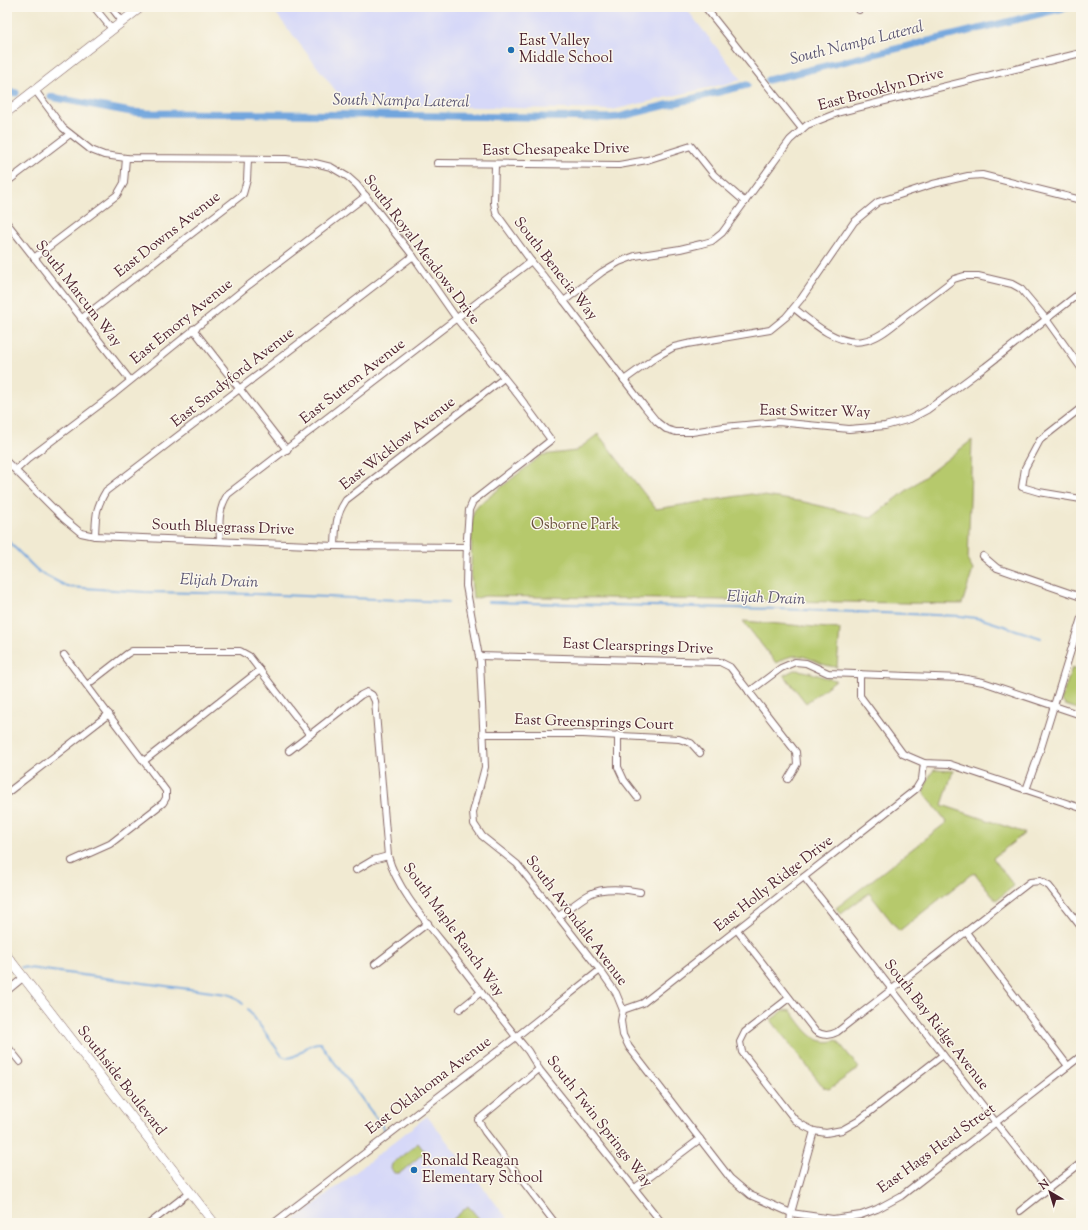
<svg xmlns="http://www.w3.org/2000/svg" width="1088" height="1230" font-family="'Sorts Mill Goudy',serif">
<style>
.built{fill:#d6d8f8}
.green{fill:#b6c96c;stroke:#80744c}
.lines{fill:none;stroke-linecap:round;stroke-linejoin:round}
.stream{stroke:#71a5dd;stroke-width:2}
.canal{stroke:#71a5dd;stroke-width:7}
.minor-casing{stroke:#846665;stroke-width:8}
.secondary-casing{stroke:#846665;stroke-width:10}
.minor{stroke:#fff;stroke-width:6}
.secondary{stroke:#fff;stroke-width:9}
.poi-dot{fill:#1f6fb2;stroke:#fbf7ec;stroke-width:1.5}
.labels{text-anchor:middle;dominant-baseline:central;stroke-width:3;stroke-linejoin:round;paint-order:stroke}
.poi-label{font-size:15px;fill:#4a1f2b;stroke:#fbf7ec;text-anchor:start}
.street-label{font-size:15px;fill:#4a1f2b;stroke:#fbf7ec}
.park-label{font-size:15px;fill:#6a523e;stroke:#fbf7ec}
.water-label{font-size:16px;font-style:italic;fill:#5a5572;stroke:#fbf7ec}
</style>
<rect width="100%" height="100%" fill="#fbf7ec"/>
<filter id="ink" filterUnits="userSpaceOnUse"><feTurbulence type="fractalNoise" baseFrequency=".025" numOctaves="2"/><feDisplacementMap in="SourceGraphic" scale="8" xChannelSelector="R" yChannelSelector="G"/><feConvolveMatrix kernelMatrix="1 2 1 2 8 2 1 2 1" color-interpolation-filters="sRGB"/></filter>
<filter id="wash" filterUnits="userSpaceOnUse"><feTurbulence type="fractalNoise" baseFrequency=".012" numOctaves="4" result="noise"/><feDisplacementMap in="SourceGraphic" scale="16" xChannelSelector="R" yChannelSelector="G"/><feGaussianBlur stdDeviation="0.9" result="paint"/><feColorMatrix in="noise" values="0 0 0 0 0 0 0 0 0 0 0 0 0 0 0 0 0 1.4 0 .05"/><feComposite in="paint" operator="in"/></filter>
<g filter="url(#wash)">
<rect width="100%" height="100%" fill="#f1ead2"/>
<g class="built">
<path d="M271,7H685L742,80L612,110L346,104Z"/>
<path d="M427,1116L511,1223H291Z"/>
</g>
<g class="green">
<path d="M598,434L656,509L751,494L804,502L871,518L972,440L968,561L973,570L962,604L485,596L473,599L471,578L472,519L474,511L480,504L542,455L576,451Z"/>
<path d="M743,621L840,629L837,667C812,666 805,645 776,663Z"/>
<path d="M1072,668L1081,671V710L1065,705L1061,700Z"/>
<path d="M794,670C809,670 822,678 836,680L806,703L784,675Z"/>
<path d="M934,770L953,771L942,805L1025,833L993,858L1014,886L996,900L974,872L899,931L869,893L841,914L836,908L947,822L923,792C927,784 928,776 934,770Z"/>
<path d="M784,1010L791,1011C803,1026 814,1048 837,1040L859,1068L829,1089L824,1088L771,1020Z"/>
<path d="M418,1143L425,1152L400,1173H394L391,1168L392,1164Z"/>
<path d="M468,1206L483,1223H449Z"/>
</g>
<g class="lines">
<g class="stream">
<path d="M7,540L39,572L68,587L145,592L255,594L448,602"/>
<path d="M488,602L779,609L961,616L982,619L1041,638"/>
<path d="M21,967L227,994L233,996L243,1004"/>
<path d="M248,1009L282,1056C296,1064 306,1041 320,1043L385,1130"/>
</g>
<g class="canal">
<path d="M768,80L1068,7"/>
<path d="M7,91L16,93"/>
<path d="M51,97L131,112L147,113L290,114L608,118L619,117L747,85"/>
</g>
</g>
</g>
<g filter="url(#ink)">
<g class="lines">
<defs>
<g id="minor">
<path d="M94,7L112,29"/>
<path d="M111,7L122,21"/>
<path d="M705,7L802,129"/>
<path d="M858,7L859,10"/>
<path d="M35,90L63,128L91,150L104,155L126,158L286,159L315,163L331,167L348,177L357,185L413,256L457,319L518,395L551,440L473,501L469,510L467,538L466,586L480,662L485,767L473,812L474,824L482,836L517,864L600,970L616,993L623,1010L621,1021L623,1035L629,1047L730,1178L750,1195L791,1213L833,1219L861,1215L877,1209L901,1196L1081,1056"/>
<path d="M437,163L619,165L647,160L691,146L714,175L745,202"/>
<path d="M495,165L494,203L496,213L531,261L564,301L644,406L657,422L666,429L676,432H692L724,427L778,422L849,429L885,426L910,419L927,410L985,367L1081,292"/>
<path d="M7,182L70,134"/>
<path d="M7,223L130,380"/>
<path d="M34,258L117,195L124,183L126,158"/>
<path d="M564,301L602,272L619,262L635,256L680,249L701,244L712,241L722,233L790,140L807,125L840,112L1081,53"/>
<path d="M794,308C811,322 838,346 863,341C879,339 893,325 905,316C921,304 938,292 954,279L964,276H978L1012,284L1021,289L1046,319L1081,368"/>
<path d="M81,319L243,194L247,180L248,159"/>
<path d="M193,329L287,450"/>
<path d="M624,380L656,357L674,347L687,344L770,330L786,317L801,299L854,222L878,202L933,184L968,176L982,175L1081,200"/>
<path d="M1081,408L1040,440L1025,468L1022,487L1039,492L1081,499"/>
<path d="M7,462L64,519L81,533L95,536L335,546L467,547"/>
<path d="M16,470L29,458L114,394L249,285L366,196"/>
<path d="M95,536C96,516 95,509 106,491L413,256"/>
<path d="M220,541C219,523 218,509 228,494L531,261"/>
<path d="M335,546C336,528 335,516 346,500L504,378"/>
<path d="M983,556L997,568L1081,597"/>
<path d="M64,655L166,791V798L163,803L110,844L72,861"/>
<path d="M479,656L720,662L730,667L796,752L797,764L788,779"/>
<path d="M860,674V696L903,754L924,763L949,764L1081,808"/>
<path d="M87,685L127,654L132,651H240L249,656L310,735"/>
<path d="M749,692L781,668L795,662L806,663L828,673L961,678L983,682L1081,715"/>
<path d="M483,734H583L679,739L691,743L700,753"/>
<path d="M618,735V767L624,780L637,797"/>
<path d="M289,751L361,695L367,692L372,695L375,701L388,856C397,890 429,925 451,953C476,986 501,1019 528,1051L539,1069L662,1223"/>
<path d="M144,761L260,670"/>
<path d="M1026,790L1040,751L1081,618"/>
<path d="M7,793L109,714"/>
<path d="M356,870L373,860L388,856"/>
<path d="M804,877L1048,1189"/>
<path d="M559,916C569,909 579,900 590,894C602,887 627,889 640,892"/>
<path d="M737,930L815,1031C823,1036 829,1036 837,1032L1030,882L1040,881L1049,886L1081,927"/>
<path d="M966,932L1068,1066"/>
<path d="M375,964L428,923"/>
<path d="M7,991L24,977"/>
<path d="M789,998L745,1032L740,1042L742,1052L795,1120L804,1126L814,1131L826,1133L842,1130L858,1121L943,1055"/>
<path d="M460,1009L481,992"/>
<path d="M623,1010L643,1003L916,789L922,779L924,763"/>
<path d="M7,1046L20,1062"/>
<path d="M539,1069L478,1120L485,1132L555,1223"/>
<path d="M635,1188L700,1139"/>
<path d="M1020,1211L1081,1163"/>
<path d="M150,1223L190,1192"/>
<path d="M274,1223L516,1037L600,970"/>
<path d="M790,1223L791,1213L814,1131"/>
</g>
<g id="secondary">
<path d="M7,112L141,7"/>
<path d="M7,956L214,1223"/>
</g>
</defs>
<use href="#minor" class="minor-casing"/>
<use href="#secondary" class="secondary-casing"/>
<use href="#minor" class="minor"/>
<use href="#secondary" class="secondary"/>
</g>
</g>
<g class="poi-dot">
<circle cx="511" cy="50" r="4"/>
<circle cx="414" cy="1170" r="4"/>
</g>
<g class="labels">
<g class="poi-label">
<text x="519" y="41">East Valley<tspan x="519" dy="17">Middle School</tspan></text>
<text x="422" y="1161">Ronald Reagan<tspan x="422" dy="17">Elementary School</tspan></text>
</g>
<g class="street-label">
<text transform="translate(881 90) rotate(-15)">East Brooklyn Drive</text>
<text transform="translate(556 150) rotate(-1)">East Chesapeake Drive</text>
<text transform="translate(168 235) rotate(-38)">East Downs Avenue</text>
<text transform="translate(421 250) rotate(53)">South Royal Meadows Drive</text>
<text transform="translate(555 269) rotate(52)">South Benecia Way</text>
<text transform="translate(78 294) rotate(52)">South Marcum Way</text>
<text transform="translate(182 322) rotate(-39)">East Emory Avenue</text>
<text transform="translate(233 378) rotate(-38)">East Sandyford Avenue</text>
<text transform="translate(353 382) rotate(-38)">East Sutton Avenue</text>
<text transform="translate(815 412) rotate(1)">East Switzer Way</text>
<text transform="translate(398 444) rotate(-38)">East Wicklow Avenue</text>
<text transform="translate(223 528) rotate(2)">South Bluegrass Drive</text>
<text transform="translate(638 647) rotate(2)">East Clearsprings Drive</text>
<text transform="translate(594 723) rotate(2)">East Greensprings Court</text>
<text transform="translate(774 884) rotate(-38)">East Holly Ridge Drive</text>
<text transform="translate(576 921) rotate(53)">South Avondale Avenue</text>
<text transform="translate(453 930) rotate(54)">South Maple Ranch Way</text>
<text transform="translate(936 1025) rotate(52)">South Bay Ridge Avenue</text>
<text transform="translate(121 1081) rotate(52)">Southside Boulevard</text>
<text transform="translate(429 1086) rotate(-37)">East Oklahoma Avenue</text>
<text transform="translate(599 1122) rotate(52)">South Twin Springs Way</text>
<text transform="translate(937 1149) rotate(-36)">East Hags Head Street</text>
</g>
<g class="park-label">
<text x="575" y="525">Osborne Park</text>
</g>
<g class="water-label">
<text transform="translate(857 44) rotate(-14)">South Nampa Lateral</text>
<text transform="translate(401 102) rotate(1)">South Nampa Lateral</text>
<text transform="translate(219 582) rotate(2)">Elijah Drain</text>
<text transform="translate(766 599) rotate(2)">Elijah Drain</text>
</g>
</g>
<rect width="1088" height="1230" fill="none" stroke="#fbf7ec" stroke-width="24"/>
<g transform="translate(1050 1192) rotate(322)" stroke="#fbf7ec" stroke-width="3" paint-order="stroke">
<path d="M0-3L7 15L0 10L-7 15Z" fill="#4a1f2b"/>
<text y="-6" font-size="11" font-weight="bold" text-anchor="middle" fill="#4a1f2b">N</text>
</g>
</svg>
